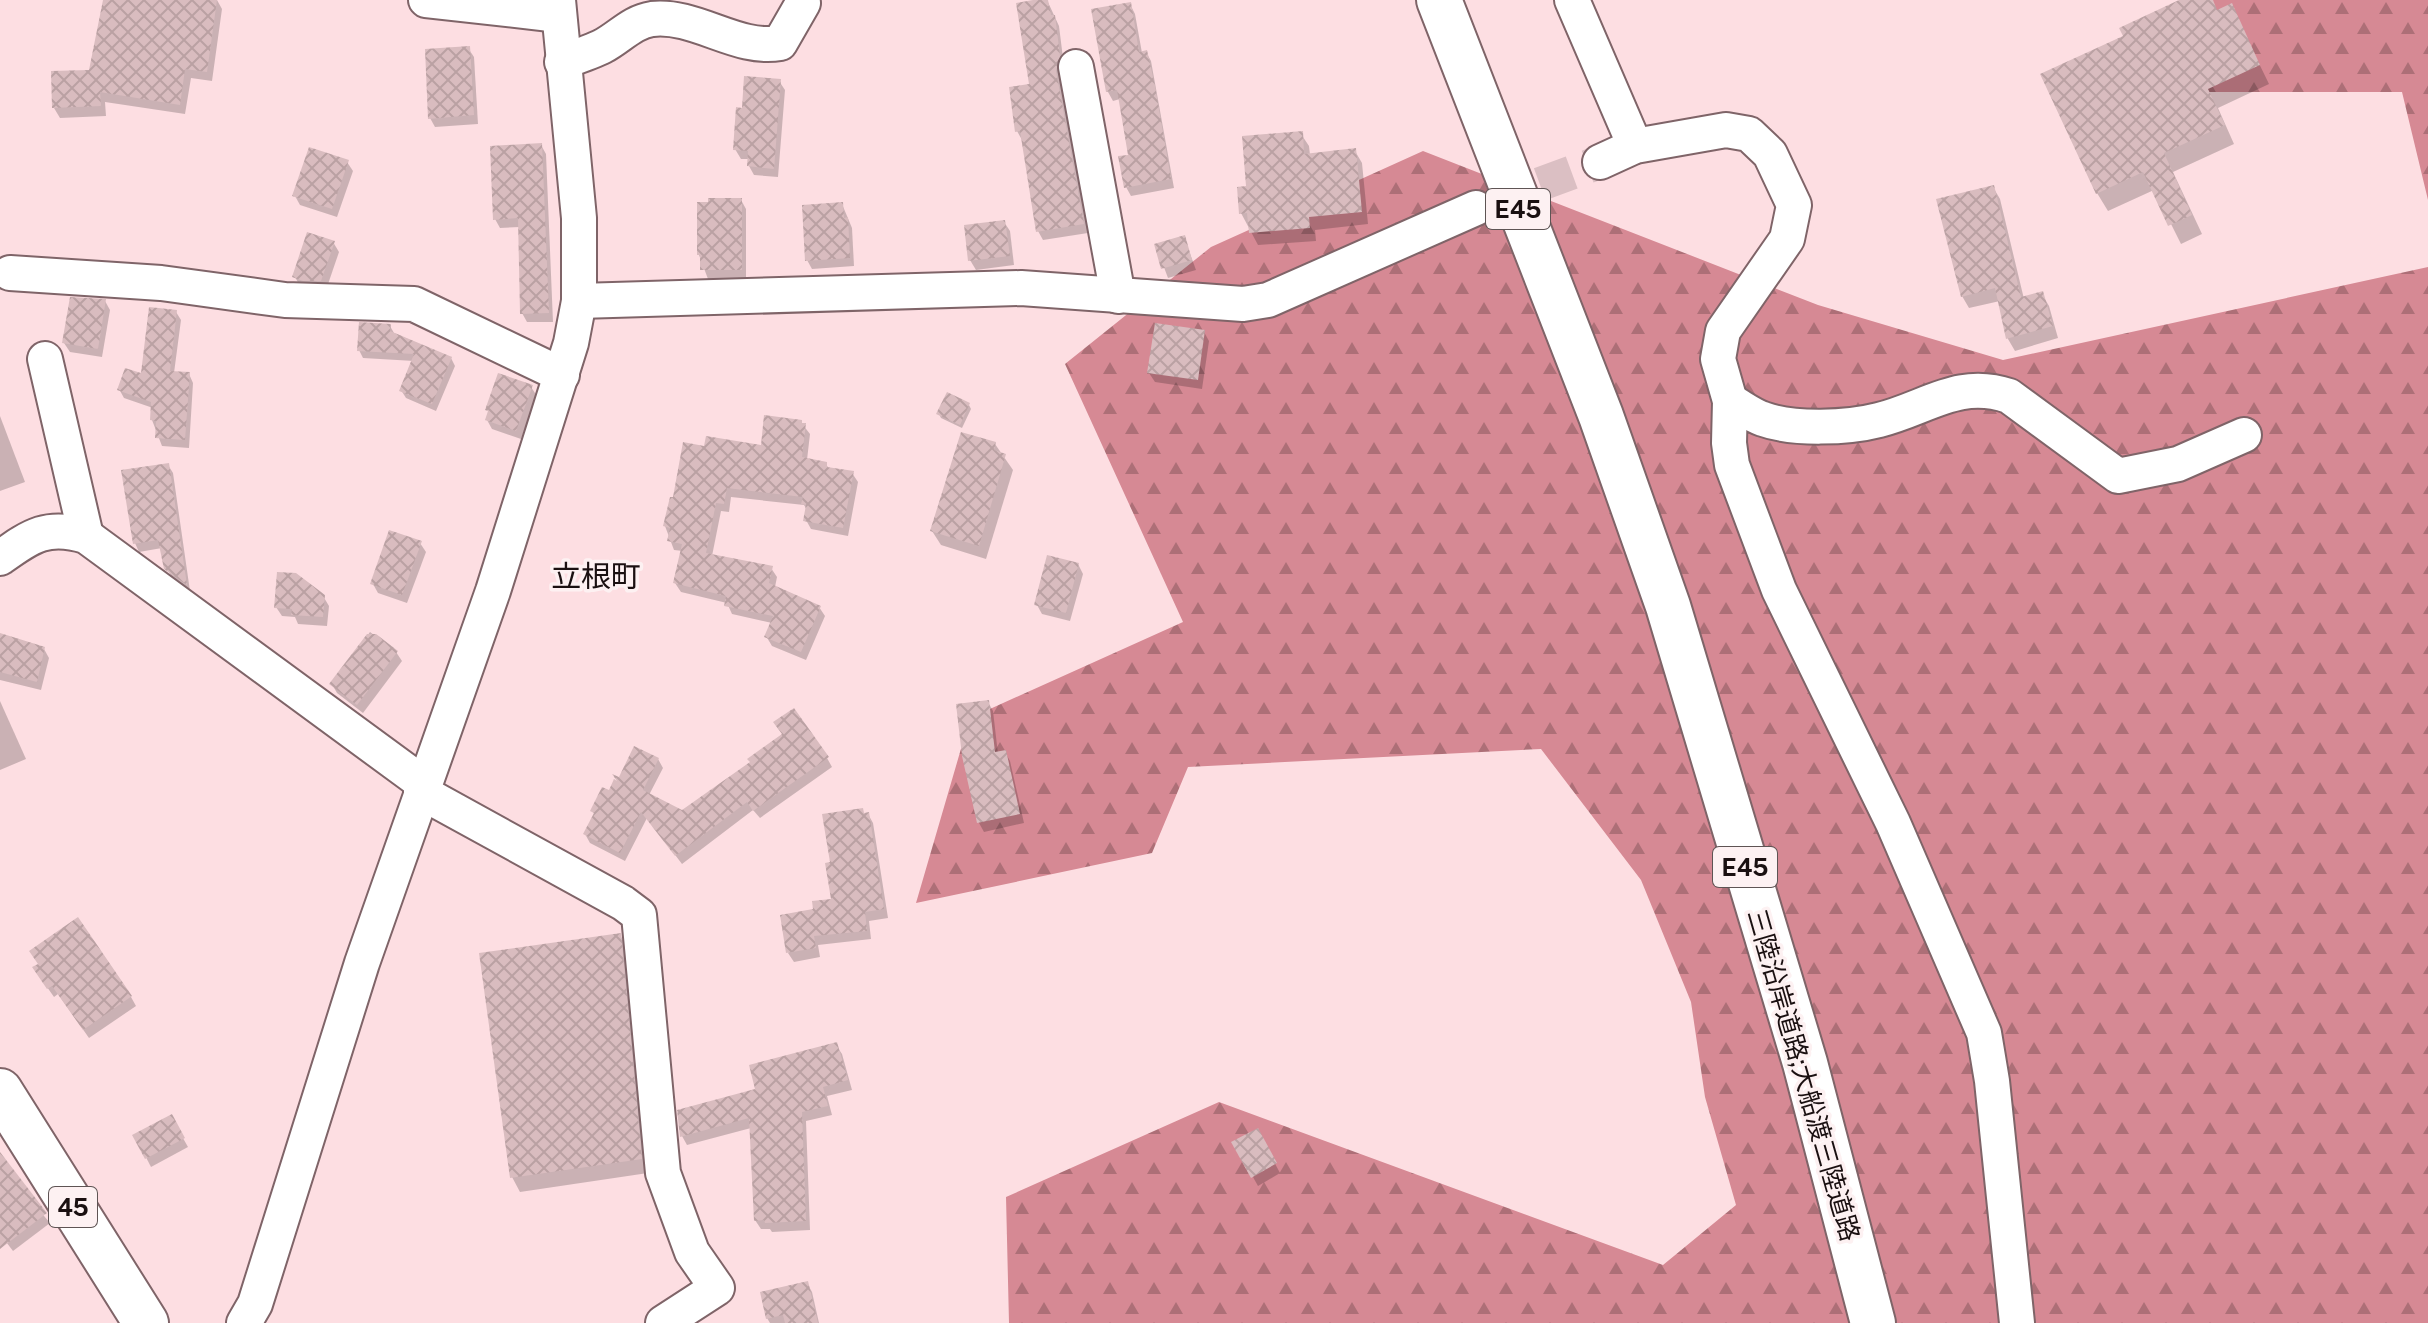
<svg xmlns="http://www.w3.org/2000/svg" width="2428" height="1323" font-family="'Public Sans','Noto Sans JP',sans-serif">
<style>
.forest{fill:url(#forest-firs)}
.shadow{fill:#0003}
.building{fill:url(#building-cross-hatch)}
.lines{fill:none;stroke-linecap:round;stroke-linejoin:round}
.street-tunnel{stroke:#dbbfc3;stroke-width:34;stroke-dasharray:34 17;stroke-linecap:butt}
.street-casing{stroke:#7f6468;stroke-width:38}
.highway-casing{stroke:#7f6468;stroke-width:48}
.street{stroke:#fff;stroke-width:34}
.highway{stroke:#fff;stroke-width:44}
.labels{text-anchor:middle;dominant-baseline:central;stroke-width:7;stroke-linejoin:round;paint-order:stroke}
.shield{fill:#fdf1f2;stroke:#5e5454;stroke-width:2}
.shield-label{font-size:24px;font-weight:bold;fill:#1a1011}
.street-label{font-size:26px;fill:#1a1011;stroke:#fdf1f2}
.quarter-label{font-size:30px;fill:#1a1011;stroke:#fdf1f2}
</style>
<defs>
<pattern id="forest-firs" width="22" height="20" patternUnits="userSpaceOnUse" patternTransform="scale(2)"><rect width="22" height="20" fill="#d68994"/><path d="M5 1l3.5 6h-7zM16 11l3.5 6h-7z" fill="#ad6f77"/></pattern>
<pattern id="building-cross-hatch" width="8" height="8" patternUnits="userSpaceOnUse" patternTransform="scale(2)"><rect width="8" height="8" fill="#d9bcbf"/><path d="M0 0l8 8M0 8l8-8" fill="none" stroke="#baa1a3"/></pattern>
</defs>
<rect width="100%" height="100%" fill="#fddee2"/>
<g class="forest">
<path d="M2200,0H2428V200L2402,92H2176Z"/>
<path d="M1423,151L1818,305L2003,360L2428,267V1323H1009L1006,1197L1219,1102L1663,1265L1736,1205L1705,1097L1691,1002L1641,880L1541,749L1188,767L1152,853L916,903L970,718L1183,622L1065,364L1211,247Z"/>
</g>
<g class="shadow">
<path d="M106,0H217L222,9L212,81L191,78L185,114L105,102L106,116L60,118L54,108L91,72Z"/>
<path d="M1047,0L1059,26L1064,66L1060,81L1088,233L1043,240L1038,231L1022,140L1017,131L1032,86Z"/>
<path d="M2201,0H2211L2218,12L2231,6L2269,84L2218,108L2234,144L2173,172L2202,234L2181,244L2154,190L2108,211L2097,193Z"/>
<path d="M1130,4L1135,14L1142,53L1146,52L1151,61L1174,188L1131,196L1126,187L1130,156L1120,99L1113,101L1108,92Z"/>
<path d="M468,48L474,57L478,124L435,127L430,118Z"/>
<path d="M779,81L785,90L778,177L754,175L749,166V159H741L735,149L744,110Z"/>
<path d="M1301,134L1309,146L1310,155L1355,151L1362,163L1368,224L1315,230L1316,241L1258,245L1241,213L1248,188Z"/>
<path d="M541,145L546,154L553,322H527L522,313L520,227L500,228L495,219Z"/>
<path d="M347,162L353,171L337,217L300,205L295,196Z"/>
<path d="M1993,187L2000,199L2024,299L2042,294L2049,306L2058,338L2015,351L2008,339L2000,301L1969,308L1962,296Z"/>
<path d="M741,200L746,209V279H708L699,255Z"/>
<path d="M842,204L852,228L854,266L812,269L807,260Z"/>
<path d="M1004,222L1010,231L1014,265L976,270L970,260Z"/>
<path d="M1184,237L1196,270L1168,278L1156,246Z"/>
<path d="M333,242L339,252L326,290L300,286L295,277Z"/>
<path d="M105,301L110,310L102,357L70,352L64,343Z"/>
<path d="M176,312L181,320L174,373L189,374L193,383L189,448L162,446L152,420L153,408L124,398L119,389L143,376Z"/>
<path d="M390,326L394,333L451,358L455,366L436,411L406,398L401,390L414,361L363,358L359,350Z"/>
<path d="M1204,332L1209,341L1202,389L1155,382L1149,373Z"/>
<path d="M531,387L537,396L521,439L492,429L487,420Z"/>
<path d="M969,405L971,409L962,428L941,418L939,414Z"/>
<path d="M0,416L25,482L0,491Z"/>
<path d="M803,425L810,434L807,460L826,464L829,469L852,473L858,482L848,536L811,529L806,520L807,510L804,505L731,497L729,512L721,511L712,556L771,568L777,577L775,587L819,607L825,616L806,660L772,646L766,636L772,623L732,614L727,603L681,592L675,583L683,551L674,550L665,526L675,500L706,448L762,447Z"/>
<path d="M995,444L1013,470L986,559L941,545L932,531Z"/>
<path d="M168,465L173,473L190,591L172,577L166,568L162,548L139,552L135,543Z"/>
<path d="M420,543L426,552L407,603L378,593L373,584Z"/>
<path d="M1078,564L1083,574L1070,621L1042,614L1037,605Z"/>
<path d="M323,596L329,606L327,626L298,624L295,617L282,616L276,607Z"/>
<path d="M370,632L396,652L402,661L363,713L337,693L332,684Z"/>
<path d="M0,635L44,649L49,658L41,690L0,680Z"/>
<path d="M0,701L26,759L0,770Z"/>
<path d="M988,702L993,711L998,754L1005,752L1010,761L1024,823L984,832L979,823Z"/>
<path d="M827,758L832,767L760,818L753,810L682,864L647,818L625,861L590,843L585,834L595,815L592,811L610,793L658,759L663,768L649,795L682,812Z"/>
<path d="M865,814H868L873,823L888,918L869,921L871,939L818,945L820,957L794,962L788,953L815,911L833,901L832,864Z"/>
<path d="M620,935L628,949L648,1173L520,1192L512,1177Z"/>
<path d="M40,977L131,997L136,1006L89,1038L58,994L54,997Z"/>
<path d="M836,1045L842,1054L852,1090L827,1096L832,1115L806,1121L810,1230L772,1232L770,1229H761L755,1220L751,1128L687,1145L682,1136Z"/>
<path d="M171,1117L188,1147L151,1167L135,1136Z"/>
<path d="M1257,1130L1280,1173L1258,1186L1234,1143Z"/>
<path d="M0,1164L50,1223L13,1251L0,1234Z"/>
<path d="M807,1283L812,1292L819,1323H770L767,1318Z"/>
</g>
<g class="building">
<path d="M103,0H217L207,72L185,69L180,105L100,92L101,106L52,108L51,71L89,70Z"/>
<path d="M1033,0H1048L1051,15H1055L1060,56L1056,71L1084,224L1036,232L1020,131L1015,132L1009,87L1029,84L1016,3Z"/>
<path d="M2179,0H2213L2217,10L2232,3L2260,65L2208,89L2225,125L2164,153L2192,215L2168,226L2143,172L2096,194L2040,74L2123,36L2119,28Z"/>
<path d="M1131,2L1139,52L1147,50L1155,86L1171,179L1124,188L1118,156L1128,155L1117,90L1106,92L1091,9Z"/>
<path d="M470,46L474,115L428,119L425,49Z"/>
<path d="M744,76L781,79L774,169L747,166L748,151L733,150L736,107L742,108Z"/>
<path d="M1303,131L1304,154L1356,148L1362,212L1309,217L1310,228L1249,233L1247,213L1239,214L1237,187L1246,186L1242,136Z"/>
<path d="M542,143L549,313L520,314L518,218L493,220L490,146Z"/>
<path d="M309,147L349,160L332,209L292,196Z"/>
<path d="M1994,185L2021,297L2043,291L2053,326L2006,339L1995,288L1961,297L1936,199Z"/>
<path d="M708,198H742V270H700V255H697V202H708Z"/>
<path d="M843,202L844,218L848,217L850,258L805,261L802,205Z"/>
<path d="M1005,220L1010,256L968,261L964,225Z"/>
<path d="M307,232L335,241L321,281H303L292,277Z"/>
<path d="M1185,235L1192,260L1161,269L1154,244Z"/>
<path d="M70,297L106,299L98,349L62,343Z"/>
<path d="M149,307L177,310L170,371L190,372L185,440L155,438L156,421L150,420L151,402L117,390L125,368L141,373Z"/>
<path d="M359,322L391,324L390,331L452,357L432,404L399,391L414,354L357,351Z"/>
<path d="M1155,323L1205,330L1198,380L1147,373Z"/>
<path d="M498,373L533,385L516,431L485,420L488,411L485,410Z"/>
<path d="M947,392L970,403L960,425L936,414Z"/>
<path d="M764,415L802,420V423H806L802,457L827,462V467L854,471L843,528L803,521L806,505L801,504L803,497L727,488L724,504L716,503L706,553L773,566L769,583L821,606L801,652L764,637L773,616L724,606L726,596L673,583L682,544L667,541L670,528L663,526L670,497H673L683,442L704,446L706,436L761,445Z"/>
<path d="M961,432L996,442L994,450L1006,454L979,546L930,531Z"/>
<path d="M169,463L187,585L164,569L158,540L133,544L121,470Z"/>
<path d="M389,530L422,541L402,595L370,584Z"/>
<path d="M1047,555L1079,563L1066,613L1034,605Z"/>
<path d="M277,572L296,573L325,595L323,617L291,615L292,609L274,608Z"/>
<path d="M0,633L45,647L37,682L0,672Z"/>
<path d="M367,634H376L398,651L357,705L329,684Z"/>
<path d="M989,700L995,752L1006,750L1020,814L977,823L962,756L956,704Z"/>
<path d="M794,708L829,757L753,811L747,802L675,856L641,812L620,853L583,834L594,813L590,811L602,787L609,790L614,779L617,781L612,774L619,777L634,746L659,758L643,790L682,810L750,762L747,759L782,734L773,722Z"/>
<path d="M863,808L864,813L869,812L884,909L865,912L867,931L814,936L816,948L786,953L780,915L813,909L812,901L831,899L825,863L830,862L822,814Z"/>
<path d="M78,917L132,996L83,1030L52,986L47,989L32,967L38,964L29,951Z"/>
<path d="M621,933L642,1159L510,1178L479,953Z"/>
<path d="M837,1042L848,1080L823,1087L828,1106L802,1112L806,1221L765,1223L764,1220L754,1221L749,1118L680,1137L677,1110L755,1089L749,1065Z"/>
<path d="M172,1114L185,1138L145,1159L132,1135Z"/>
<path d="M1258,1128L1277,1163L1251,1178L1231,1142Z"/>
<path d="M0,1152L47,1213L0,1249Z"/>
<path d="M808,1281L818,1323H785L783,1315L766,1319L760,1292Z"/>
</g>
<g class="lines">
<path class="street-tunnel" d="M1492,202L1600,162"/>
<defs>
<g id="street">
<path d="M426,0L559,15"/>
<path d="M1572,0L1635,146"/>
<path d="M562,62C576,57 591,52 603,46C620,37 632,22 652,19C696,14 737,51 780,43L803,3"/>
<path d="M1076,67L1118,296"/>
<path d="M1600,162L1635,146L1726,130L1749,134L1770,154L1794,205L1787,239L1723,331L1718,359L1730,401L1729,443L1732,465L1779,590L1893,823L1984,1033L1992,1081L2017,1323"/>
<path d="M10,273L161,283L285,300L414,304L562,375"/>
<path d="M579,301L1021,288L1243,304L1268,300L1476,208"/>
<path d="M45,359L86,536"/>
<path d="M1730,401C1740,406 1751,415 1763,419C1793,430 1848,428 1879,420C1927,408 1958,379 2009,396L2118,476L2178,464L2244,435"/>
<path d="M0,558C31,536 47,524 86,536L424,784"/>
<path d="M421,792L623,903L639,915L663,1173L692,1252L717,1288L663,1323"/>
<path d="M244,1323L255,1304L362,963L493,591L571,343L579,301V218L558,0"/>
</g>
<g id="highway">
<path d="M1439,0L1601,416L1668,606L1805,1063L1873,1323"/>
<path d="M0,1091L146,1323"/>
</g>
</defs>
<use href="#street" class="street-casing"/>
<use href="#highway" class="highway-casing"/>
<use href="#street" class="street"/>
<use href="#highway" class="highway"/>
</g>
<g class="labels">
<g class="shield">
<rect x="1486" y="189" width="64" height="40" rx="6"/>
<rect x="1713" y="847" width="64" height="40" rx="6"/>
<rect x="49" y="1187" width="48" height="40" rx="6"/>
</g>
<g class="shield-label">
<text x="1518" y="209">E45</text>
<text x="1745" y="867">E45</text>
<text x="73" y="1207">45</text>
</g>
<g class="street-label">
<text transform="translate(1804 1075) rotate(74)">三陸沿岸道路;大船渡三陸道路</text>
</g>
<g class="quarter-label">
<text x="596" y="576">立根町</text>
</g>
</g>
</svg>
